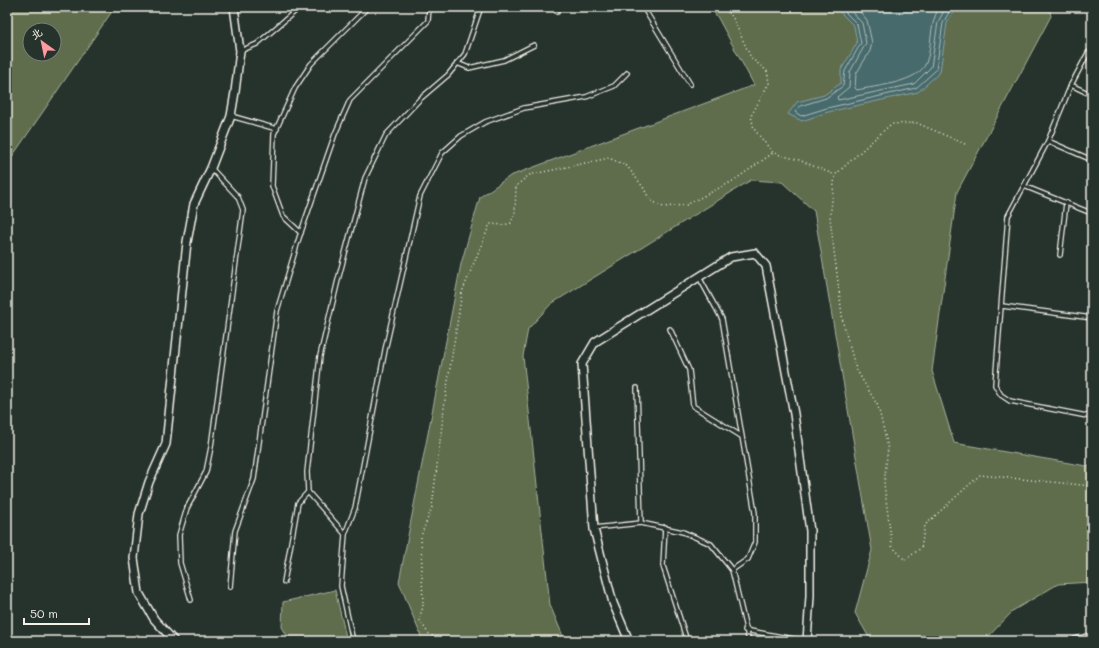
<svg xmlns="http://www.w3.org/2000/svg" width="1099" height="648" font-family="Mali,'LXGW WenKai TC',sans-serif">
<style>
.green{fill:#5e6d4e;stroke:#a9af9b;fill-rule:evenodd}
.water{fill:#476a6c;stroke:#8ca09e}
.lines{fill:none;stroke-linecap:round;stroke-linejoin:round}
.shore{stroke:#afbbb6;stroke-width:1}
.lane-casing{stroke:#f4f1e8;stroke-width:6}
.street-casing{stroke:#f4f1e8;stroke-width:10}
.path{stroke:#f4f1e8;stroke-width:1.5;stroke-dasharray:1 3;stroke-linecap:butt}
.lane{stroke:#26332d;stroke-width:3.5}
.street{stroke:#26332d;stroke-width:7}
</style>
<rect width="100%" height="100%" fill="#26332d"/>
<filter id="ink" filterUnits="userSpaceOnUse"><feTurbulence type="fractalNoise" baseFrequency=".025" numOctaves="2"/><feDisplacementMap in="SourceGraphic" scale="8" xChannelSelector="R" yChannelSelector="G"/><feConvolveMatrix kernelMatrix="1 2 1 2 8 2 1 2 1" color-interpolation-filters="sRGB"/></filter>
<g filter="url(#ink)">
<g class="green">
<path d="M7,7H115L7,164ZM30,30H54V54H30Z"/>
<path d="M710,7H1049L1051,16L957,192L932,371L954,443L1092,467V582L1058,584L1014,610L984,641H871L855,613L872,550L814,211L782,182L751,180L551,304L528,329L523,356L550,605L565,641H423L399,582L461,264L480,197L510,176L754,85L718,18Z"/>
<path d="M335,590L347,641H290L282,627L283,602Z"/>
</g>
<path class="water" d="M835,7H956L947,23L940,72L918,92L828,112L802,121L788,114L797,102L824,95L841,83V70L857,43L854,26Z"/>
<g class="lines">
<g class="shore">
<path d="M840,7L857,24L861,43L845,71L843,86L826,98L800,106L795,112L801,116L827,108L916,88L936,70L943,23L952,7"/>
<path d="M847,7L862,23L866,43L850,72L849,87L837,97L838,100L914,84L931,67L938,22L946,7"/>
<path d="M856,7L867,20L872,43L870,51L856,74L855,88L857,90C875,86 918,83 926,63C933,45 928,28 939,7"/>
</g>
<defs>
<g id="lane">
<path d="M555,7L557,12"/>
<path d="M643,7L690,84"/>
<path d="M240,51L257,44L300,7"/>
<path d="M1092,51L1088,53L1071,85L1048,141L1008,216L995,385L1001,395L1010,401L1092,417"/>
<path d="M457,63L469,68L504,60L534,45"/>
<path d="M1071,85L1092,95"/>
<path d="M231,116L277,129"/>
<path d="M1048,141L1092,160"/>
<path d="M1024,186L1091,213"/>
<path d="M301,233L283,216L272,186L274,134L295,88L311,64L368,7"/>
<path d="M1060,255L1066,203"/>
<path d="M699,277L722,319L755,513V542L748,559L732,570"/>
<path d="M1002,306L1092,318"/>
<path d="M670,329L689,370L693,406L741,436"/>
<path d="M637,388L641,523"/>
<path d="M665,527L663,566L687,641"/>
<path d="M594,528L641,523L683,532L711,544L732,570L749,641"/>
<path d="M345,534L308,492L307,472L320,356L338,280L365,178L386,135L420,99L448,75L465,54L481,7"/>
<path d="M284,582L298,503L308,492"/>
<path d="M230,587L235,531L254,479L277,311L299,238L335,134L350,100L428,21L429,7"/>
<path d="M191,600L180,563L179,535L187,508L206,472L211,447L243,210L238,197L211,168"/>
<path d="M745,630L804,641"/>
<path d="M353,641L341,586L345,534L355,508L385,350L420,196L442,153L461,136L485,122L524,108L586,97L614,86L627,73"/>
</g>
<g id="street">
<path d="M174,641L154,619L139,593L134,558L139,514L149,482L166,444L187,242L194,204L211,168L231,116L235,92L240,51L234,7"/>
<path d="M629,641L613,603L594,529L582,364L595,342L731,257L755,253L766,266L794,414L810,531V596L807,641"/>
<path d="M1075,641L1092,637"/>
</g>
</defs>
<use href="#lane" class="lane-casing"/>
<use href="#street" class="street-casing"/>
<g class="path">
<path d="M722,7L732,16L751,58L767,71L769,83L751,116L754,129L773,153L799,160L835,175"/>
<path d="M965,144L917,123L891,124L835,175L830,218L843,323L856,369L878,406L888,447L884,484L892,546L905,560L921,548L925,525L980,475L1092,486"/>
<path d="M439,641L428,633L419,619L423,607L421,536L432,507L445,400L462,292L490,224L504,225L511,223L515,212L516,186L529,175L609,158L627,166L643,187L650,200L663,207L686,205L733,181L773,153"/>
</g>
<use href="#lane" class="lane"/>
<use href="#street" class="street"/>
</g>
</g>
<rect width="1099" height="648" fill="none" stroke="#26332d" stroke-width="24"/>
<rect x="12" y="12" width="1075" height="624" fill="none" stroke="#f4f1e8" stroke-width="1.5" filter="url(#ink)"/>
<g transform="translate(42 42) rotate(327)"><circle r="19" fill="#26332d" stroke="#787f78"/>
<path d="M0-3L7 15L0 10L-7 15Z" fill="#ff9aa2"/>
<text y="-6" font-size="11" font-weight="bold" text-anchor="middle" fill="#f4f1e8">北</text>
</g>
<path d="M24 618v6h65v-6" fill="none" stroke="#f4f1e8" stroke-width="2"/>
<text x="30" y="618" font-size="12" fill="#f4f1e8" stroke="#26332d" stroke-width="3" paint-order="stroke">50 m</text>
</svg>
